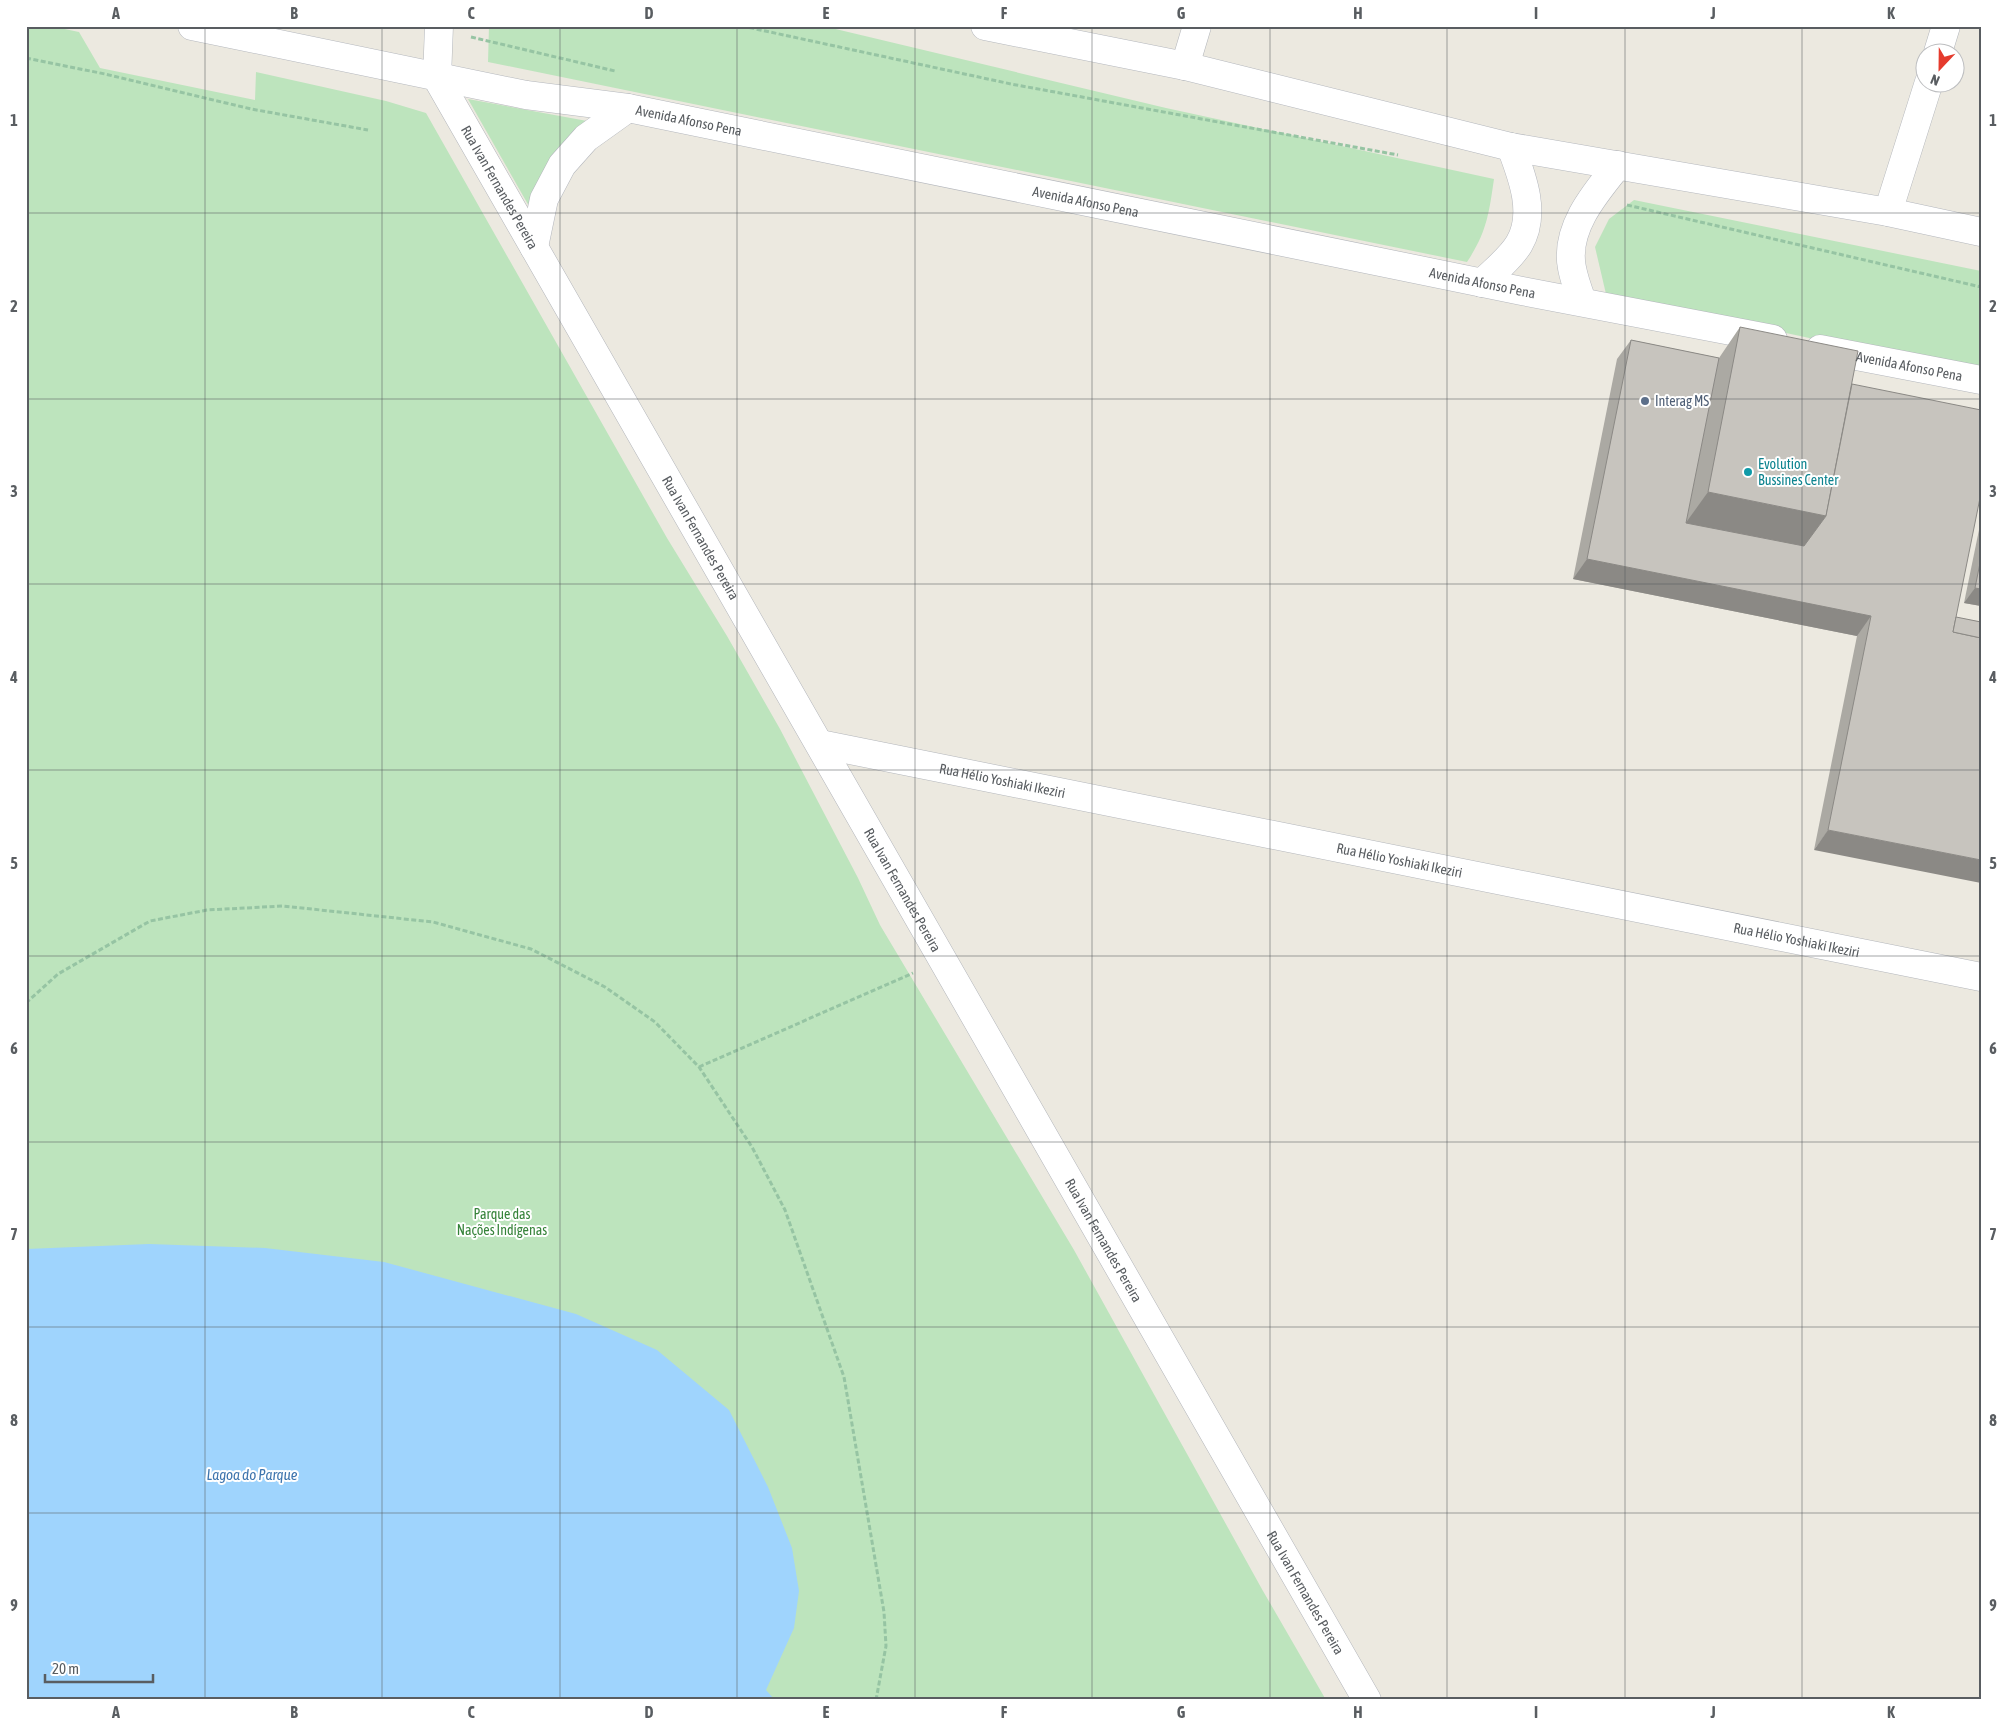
<svg xmlns="http://www.w3.org/2000/svg" width="2007" height="1726" font-family="'Asap Condensed',sans-serif">
<style>
.green{fill:#bde4bd}
.water{fill:#9fd4fd}
.lines{fill:none;stroke-linecap:round;stroke-linejoin:round}
.minor-casing{stroke:#b3b6bb;stroke-width:29}
.secondary-casing{stroke:#b4b7bd;stroke-width:29}
.path{stroke:#96c4a3;stroke-width:3;stroke-dasharray:5 2.5;stroke-linecap:butt}
.minor{stroke:#fff;stroke-width:28}
.secondary{stroke:#fff;stroke-width:28}
.wall{fill:#aba9a3}
.shaded-wall{fill:#8b8985}
.building{fill:#c7c4be;stroke:#8b8985}
.grid{fill:none;stroke:#595d61;stroke-width:1;stroke-opacity:0.55}
.service-dot{fill:#5c6f8a;stroke:#fff;stroke-width:2}
.culture-dot{fill:#0f9aa8;stroke:#fff;stroke-width:2}
.labels{text-anchor:middle;dominant-baseline:central;stroke-width:4;stroke-linejoin:round;paint-order:stroke}
.street-label{font-size:14px;fill:#595d61;stroke:#fff}
.service-label{font-size:14px;fill:#4e5e75;stroke:#fff;text-anchor:start}
.culture-label{font-size:14px;fill:#0d838f;stroke:#fff;text-anchor:start}
.park-label{font-size:14px;fill:#36833a;stroke:#fff}
.water-label{font-size:15px;font-style:italic;fill:#3e75ae;stroke:#fff}
.neatline{fill:none;stroke:#595d61;stroke-width:2}
.grid-label{font-size:16px;text-anchor:middle;font-weight:bold;fill:#595d61}
</style>
<rect width="100%" height="100%" fill="#ece9e0"/>
<g class="green">
<path d="M26,26H50L79,32L100,68L255,100L256,72L386,101L426,113L667,538L727,636L780,729L858,878L880,925L1074,1250L1263,1591L1326,1700H26Z"/>
<path d="M489,26H823L1166,108L1494,179C1489,213 1487,232 1467,262L488,62Z"/>
<path d="M468,99L598,123L534,215Z"/>
<path d="M1634,200L1981,271V375L1606,294L1595,247L1609,219Z"/>
</g>
<path class="water" d="M149,1244L265,1248L384,1262L576,1314L657,1350L729,1410L768,1487L792,1548L799,1591L794,1628L766,1690L775,1700H26V1249Z"/>
<g class="lines">
<defs>
<g id="minor">
<path id="s1" d="M439,26L437,78L1367,1700"/>
<path d="M1938,52L1946,26"/>
<path d="M1185,66L1197,26"/>
<path d="M1888,212L1929,82"/>
<path id="s2" d="M820,744L1981,977"/>
</g>
<g id="secondary">
<path id="s3" d="M192,26L526,95L628,108L1522,291L1773,339"/>
<path d="M985,26L1185,66L1511,147L1888,212L1981,232"/>
<path d="M534,247L544,199L562,165L586,138L628,108"/>
<path d="M1482,283C1494,271 1510,259 1519,244C1537,214 1522,176 1511,147"/>
<path d="M1582,301C1578,290 1574,279 1572,268C1564,229 1596,192 1618,165"/>
<path id="s4" d="M1820,349L1981,380"/>
</g>
</defs>
<use href="#minor" class="minor-casing"/>
<use href="#secondary" class="secondary-casing"/>
<g class="path">
<path d="M742,26L1011,84L1398,155"/>
<path d="M471,37L615,71"/>
<path d="M26,58L105,74L251,109L368,130"/>
<path d="M1627,205L1981,287"/>
<path d="M26,1003L58,974L150,921L207,910L283,906L433,922L531,949L605,987L655,1022L699,1067L752,1147L785,1210L844,1377L884,1612L886,1646L876,1700"/>
<path d="M699,1067L913,973"/>
</g>
<use href="#minor" class="minor"/>
<use href="#secondary" class="secondary"/>
</g>
<g class="wall">
<path d="M1740,327L1852,384L1956,617L1981,622L1814,850L1857,636L1573,579L1617,359L1631,340L1719,358Z"/>
<path d="M1981,520V606L1964,603Z"/>
</g>
<g class="shaded-wall">
<path d="M1708,492L1826,516L1790,566L1672,542Z"/>
<path d="M1587,559L1871,616L1857,636L1573,579Z"/>
<path d="M1975,588L1981,589V606L1964,603Z"/>
<path d="M1828,830L1981,860V883L1814,850Z"/>
</g>
<g class="building">
<path d="M1740,327L1858,351L1826,516L1708,492Z"/>
<path d="M1631,340L1719,358L1686,523L1804,546L1826,516L1852,384L1981,410V493L1953,632L1981,638V860L1828,830L1871,616L1587,559Z"/>
<path d="M1981,558V589L1975,588Z"/>
<path d="M1956,617L1981,622V638L1953,632Z"/>
</g>
<path class="grid" d="M205,26V1700M382,26V1700M560,26V1700M737,26V1700M915,26V1700M1092,26V1700M1270,26V1700M1447,26V1700M1625,26V1700M1802,26V1700M26,213H1981M26,399H1981M26,584H1981M26,770H1981M26,956H1981M26,1142H1981M26,1327H1981M26,1513H1981"/>
<circle class="service-dot" cx="1645" cy="401" r="5"/>
<circle class="culture-dot" cx="1748" cy="472" r="5"/>
<g class="labels">
<g class="street-label">
<text stroke="none"><textPath href="#s3" startOffset="506">Avenida Afonso Pena</textPath></text>
<text stroke="none"><textPath href="#s1" startOffset="178">Rua Ivan Fernandes Pereira</textPath></text>
<text stroke="none"><textPath href="#s3" startOffset="911">Avenida Afonso Pena</textPath></text>
<text stroke="none"><textPath href="#s3" startOffset="1316">Avenida Afonso Pena</textPath></text>
<text stroke="none"><textPath href="#s4" startOffset="91">Avenida Afonso Pena</textPath></text>
<text stroke="none"><textPath href="#s1" startOffset="582">Rua Ivan Fernandes Pereira</textPath></text>
<text stroke="none"><textPath href="#s2" startOffset="186">Rua Hélio Yoshiaki Ikeziri</textPath></text>
<text stroke="none"><textPath href="#s2" startOffset="591">Rua Hélio Yoshiaki Ikeziri</textPath></text>
<text stroke="none"><textPath href="#s1" startOffset="988">Rua Ivan Fernandes Pereira</textPath></text>
<text stroke="none"><textPath href="#s2" startOffset="996">Rua Hélio Yoshiaki Ikeziri</textPath></text>
<text stroke="none"><textPath href="#s1" startOffset="1392">Rua Ivan Fernandes Pereira</textPath></text>
<text stroke="none"><textPath href="#s1" startOffset="1798">Rua Ivan Fernandes Pereira</textPath></text>
</g>
<g class="service-label">
<text x="1655" y="401">Interag MS</text>
</g>
<g class="culture-label">
<text x="1758" y="464">Evolution<tspan x="1758" dy="16">Bussines Center</tspan></text>
</g>
<g class="park-label">
<text x="502" y="1214">Parque das<tspan x="502" dy="16">Nações Indígenas</tspan></text>
</g>
<g class="water-label">
<text x="252" y="1474">Lagoa do Parque</text>
</g>
</g>
<rect width="2007" height="1726" fill="none" stroke="#ffffff" stroke-width="55"/>
<g transform="translate(1940 68) rotate(202)"><circle r="24" fill="#ffffff" stroke="#bdbec0"/>
<path d="M0-4L9 19L0 12L-9 19Z" fill="#e53b2d"/>
<text y="-8" font-size="14" font-weight="bold" text-anchor="middle" fill="#595d61">N</text>
</g>
<path d="M45 1674v8h108v-8" fill="none" stroke="#595d61" stroke-width="2.5"/>
<text x="52" y="1674" font-size="15" fill="#595d61" stroke="#ffffff" stroke-width="4" paint-order="stroke">20 m</text>
<rect x="28" y="28" width="1952" height="1670" class="neatline"/>
<g class="grid-label">
<text x="116" y="19">A</text>
<text x="294" y="19">B</text>
<text x="471" y="19">C</text>
<text x="649" y="19">D</text>
<text x="826" y="19">E</text>
<text x="1004" y="19">F</text>
<text x="1181" y="19">G</text>
<text x="1358" y="19">H</text>
<text x="1536" y="19">I</text>
<text x="1713" y="19">J</text>
<text x="1891" y="19">K</text>
<text x="14" y="126">1</text>
<text x="1993" y="126">1</text>
<text x="14" y="312">2</text>
<text x="1993" y="312">2</text>
<text x="14" y="497">3</text>
<text x="1993" y="497">3</text>
<text x="14" y="683">4</text>
<text x="1993" y="683">4</text>
<text x="14" y="869">5</text>
<text x="1993" y="869">5</text>
<text x="14" y="1054">6</text>
<text x="1993" y="1054">6</text>
<text x="14" y="1240">7</text>
<text x="1993" y="1240">7</text>
<text x="14" y="1426">8</text>
<text x="1993" y="1426">8</text>
<text x="14" y="1611">9</text>
<text x="1993" y="1611">9</text>
<text x="116" y="1718">A</text>
<text x="294" y="1718">B</text>
<text x="471" y="1718">C</text>
<text x="649" y="1718">D</text>
<text x="826" y="1718">E</text>
<text x="1004" y="1718">F</text>
<text x="1181" y="1718">G</text>
<text x="1358" y="1718">H</text>
<text x="1536" y="1718">I</text>
<text x="1713" y="1718">J</text>
<text x="1891" y="1718">K</text>
</g>
</svg>
